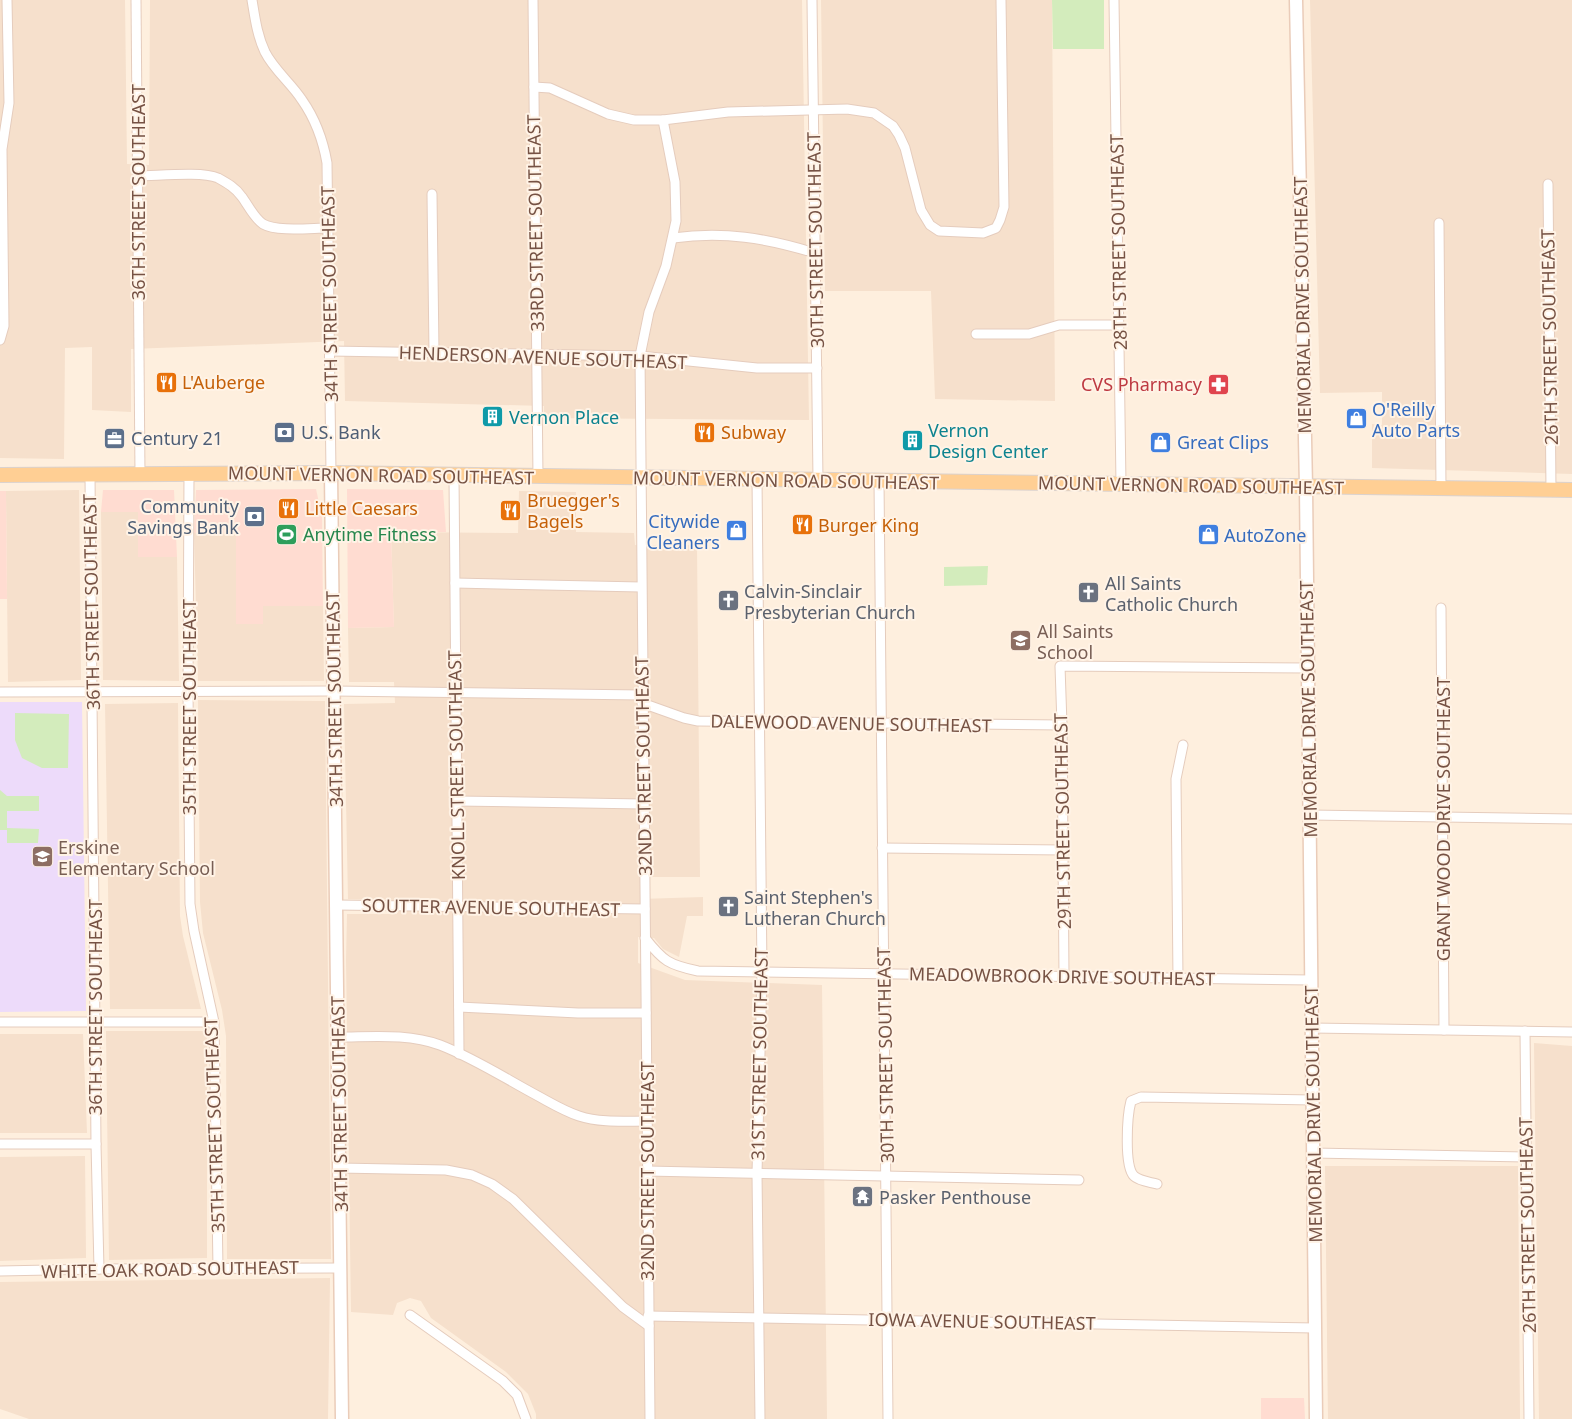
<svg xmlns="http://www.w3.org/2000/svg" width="1572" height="1419" font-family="'Noto Sans',sans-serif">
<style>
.residential{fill:#f6e0cc}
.commercial{fill:#ffdcd1}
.education{fill:#eddbfa}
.green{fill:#d3ecbc}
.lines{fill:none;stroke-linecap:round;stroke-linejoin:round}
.street-casing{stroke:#e5ccbd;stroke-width:11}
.secondary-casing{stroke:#eaccb9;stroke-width:15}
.primary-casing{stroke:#dbd2ce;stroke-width:16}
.street{stroke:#fff;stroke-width:9}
.secondary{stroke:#fff;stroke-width:12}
.primary{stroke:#ffcf94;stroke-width:14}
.labels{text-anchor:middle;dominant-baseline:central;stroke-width:4;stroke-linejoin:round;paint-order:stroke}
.street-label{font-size:18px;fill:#765244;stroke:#fff3e6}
.food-label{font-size:18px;fill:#c56008;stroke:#fff3e6;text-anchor:start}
.health-label{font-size:18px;fill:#be3a42;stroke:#fff3e6;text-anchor:end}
.shop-label{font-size:18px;fill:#366cbe;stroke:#fff3e6;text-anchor:start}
.culture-label{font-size:18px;fill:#0d838f;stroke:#fff3e6;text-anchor:start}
.service-label{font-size:18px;fill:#4e5e75;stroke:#fff3e6;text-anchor:start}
.leisure-label{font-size:18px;fill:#27864d;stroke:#fff3e6;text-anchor:start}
.worship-label{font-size:18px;fill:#5b616d;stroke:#fff3e6;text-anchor:start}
.education-label{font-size:18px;fill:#785e54;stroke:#fff3e6;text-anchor:start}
</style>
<rect width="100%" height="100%" fill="#feefde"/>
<g class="residential">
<path d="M0,0H125L127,164L149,165L150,0H802L809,420L544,418V406L345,401L344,341L131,349V412L92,410V347L65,348L64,459L0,458Z"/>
<path d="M821,0H1052L1055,401L935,399L931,291H825Z"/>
<path d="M1310,0H1572V474L1372,468V424L1382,425V392L1320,393Z"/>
<path d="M79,490L81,680L8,682L6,491Z"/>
<path d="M519,491L576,492V532L634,533L635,545H697L700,877H640V899L703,897V916H687L679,957L663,949L654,938L638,937V963L685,980L822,985L827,1419H536V1414L528,1394L506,1372L431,1318L421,1301L410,1298L397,1303L393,1315L351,1312L346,960L347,914H397L396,900L348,899L344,704L395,703L394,682H349L348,628L394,627L391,532L518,533Z"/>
<path d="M138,511L139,557H177L179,681L103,680L101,512Z"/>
<path d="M194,533H236L263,606H323L324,681H198Z"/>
<path d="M198,700L325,701L331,1259H227L226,1036L222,1010L203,933L200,902Z"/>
<path d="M178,703L180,916L183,936L201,1009H110L105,704Z"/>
<path d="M106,1031H205L207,1039V1258L109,1260Z"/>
<path d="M0,1034H83L87,1133H0Z"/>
<path d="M1534,1043L1572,1046V1419H1539Z"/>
<path d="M85,1156L86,1258L0,1261V1157Z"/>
<path d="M1325,1166H1518L1520,1419H1328Z"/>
<path d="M330,1278L328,1419H29L0,1409V1282Z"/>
</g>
<g class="commercial">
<path d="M316,489L322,516L323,606H263V624H236V533H194L196,490Z"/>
<path d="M347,489L443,490L446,532H391L394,627L348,628Z"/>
<path d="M103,490H174L177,557H138V512H101Z"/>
<path d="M0,491H6L7,599H0Z"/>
<path d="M1261,1398H1304L1305,1419H1261Z"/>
</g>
<path class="education" d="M0,702H82L86,1011L0,1012Z"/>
<g class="green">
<path d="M1052,0H1104V49H1053Z"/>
<path d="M988,566L987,585L944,586V567Z"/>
<path d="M15,713L69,714L68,768H42L22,758L15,740Z"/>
<path d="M0,790L7,796H39V811H7V828L39,829L38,843H7V830H0Z"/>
</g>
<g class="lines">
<defs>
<g id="street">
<path d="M136,0L140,474"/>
<path d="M252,0C255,18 257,35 265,52C274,70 291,83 302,100C316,120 323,140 327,163L331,473"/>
<path d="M533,0L538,477"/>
<path d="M812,0L818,480"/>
<path d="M1114,0L1121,484"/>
<path d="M534,87L550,88L608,114L634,120H663L728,112L847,109L874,113L893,126L899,135L905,148L921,210L930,225L939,231L983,233L996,228L1000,220L1004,207L1001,0"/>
<path d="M138,176C157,176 202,171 218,178C227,183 236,188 242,197C248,205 254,218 263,224C277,232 311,228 328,228"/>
<path d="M1548,184L1551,490"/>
<path d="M432,194L434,352"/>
<path d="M1439,223L1441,489"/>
<path d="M673,238C724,231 766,238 815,253"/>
<path d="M976,334H1029L1059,325H1119"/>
<path d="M0,340L4,326L2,149L9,103L7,0"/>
<path d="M330,351L640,356L757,368H817"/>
<path d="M189,474L188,691L190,904L194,931L214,1022L218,1268"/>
<path d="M90,475L96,1144L99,1269"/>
<path d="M454,476L459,1054"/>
<path d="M757,479L762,972L757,1174L760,1419"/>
<path d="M879,480L888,1419"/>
<path d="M455,583L641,587"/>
<path d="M1441,608L1444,1030"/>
<path d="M0,692L334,691L642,695"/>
<path d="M642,703L684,718L698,721L1062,725"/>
<path d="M457,801L643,804"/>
<path d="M1310,815L1572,819"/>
<path d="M882,848L1063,850"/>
<path d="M336,905L645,909"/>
<path d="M645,938C663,961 669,965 698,971L1311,980"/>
<path d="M1064,977L1062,725L1060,666L1307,668"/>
<path d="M1178,979L1176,779L1183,745"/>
<path d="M459,1007L578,1013H646"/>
<path d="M0,1022H214"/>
<path d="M1312,1028L1572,1032"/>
<path d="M1525,1031L1529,1419"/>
<path d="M338,1037C371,1037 408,1033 440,1045C474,1058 506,1079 538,1096C551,1103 564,1111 579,1116C600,1123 625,1121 647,1121"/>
<path d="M0,1144H96"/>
<path d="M1313,1153L1527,1157"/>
<path d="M339,1168L446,1170L472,1175L492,1184L513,1199L623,1307L649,1326"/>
<path d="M647,1171L1079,1180"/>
<path d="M1157,1184C1150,1182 1139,1181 1134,1176C1124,1166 1127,1116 1131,1101L1141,1097L1313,1100"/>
<path d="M0,1271L99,1269L340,1268"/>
<path d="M410,1315L503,1381L517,1395L526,1419"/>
<path d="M648,1316L1315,1328"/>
<path d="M650,1419L640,356L649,312L666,266L676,221L675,182L663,120"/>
</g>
<g id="secondary">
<path d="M1296,0L1306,487L1316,1419"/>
<path d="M331,473L342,1419"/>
</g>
<path id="primary" d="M0,475L331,473L1572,490"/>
</defs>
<use href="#street" class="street-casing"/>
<use href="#secondary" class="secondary-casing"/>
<use href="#primary" class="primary-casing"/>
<use href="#street" class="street"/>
<use href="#secondary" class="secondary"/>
<use href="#primary" class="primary"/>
</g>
<defs>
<symbol id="restaurant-square" viewBox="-11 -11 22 22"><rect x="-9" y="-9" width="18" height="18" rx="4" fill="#e8710a" stroke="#fff3e6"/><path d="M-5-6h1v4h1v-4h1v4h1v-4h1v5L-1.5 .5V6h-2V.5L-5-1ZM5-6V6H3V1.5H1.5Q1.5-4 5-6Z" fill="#fff"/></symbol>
<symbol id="pharmacy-square" viewBox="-11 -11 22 22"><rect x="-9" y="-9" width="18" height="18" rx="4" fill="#e0444e" stroke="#fff3e6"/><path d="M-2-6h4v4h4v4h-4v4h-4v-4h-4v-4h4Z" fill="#fff"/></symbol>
<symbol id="building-square" viewBox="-11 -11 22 22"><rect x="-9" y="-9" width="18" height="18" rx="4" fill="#0f9aa8" stroke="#fff3e6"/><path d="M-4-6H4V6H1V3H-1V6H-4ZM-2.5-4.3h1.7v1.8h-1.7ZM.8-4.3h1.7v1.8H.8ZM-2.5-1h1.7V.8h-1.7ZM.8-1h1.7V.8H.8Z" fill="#fff"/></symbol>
<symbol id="shop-square" viewBox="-11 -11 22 22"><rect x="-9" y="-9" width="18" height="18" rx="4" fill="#3f7fe0" stroke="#fff3e6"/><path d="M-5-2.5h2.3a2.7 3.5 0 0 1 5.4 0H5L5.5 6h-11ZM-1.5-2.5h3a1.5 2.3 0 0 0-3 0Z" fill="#fff"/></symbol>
<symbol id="bank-square" viewBox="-11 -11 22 22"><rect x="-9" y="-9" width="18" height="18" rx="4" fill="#5c6f8a" stroke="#fff3e6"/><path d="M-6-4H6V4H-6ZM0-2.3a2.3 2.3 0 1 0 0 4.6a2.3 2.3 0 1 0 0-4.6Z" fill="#fff"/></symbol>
<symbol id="office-square" viewBox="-11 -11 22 22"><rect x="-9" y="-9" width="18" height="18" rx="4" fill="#5c6f8a" stroke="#fff3e6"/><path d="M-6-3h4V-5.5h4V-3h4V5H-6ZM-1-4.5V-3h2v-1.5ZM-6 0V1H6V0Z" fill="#fff"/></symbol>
<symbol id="stadium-square" viewBox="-11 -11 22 22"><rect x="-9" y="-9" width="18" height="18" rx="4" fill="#2e9e5b" stroke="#fff3e6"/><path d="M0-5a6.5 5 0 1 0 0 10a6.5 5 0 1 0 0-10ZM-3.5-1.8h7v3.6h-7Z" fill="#fff"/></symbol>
<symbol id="church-square" viewBox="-11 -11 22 22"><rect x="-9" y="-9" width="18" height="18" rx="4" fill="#6b7280" stroke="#fff3e6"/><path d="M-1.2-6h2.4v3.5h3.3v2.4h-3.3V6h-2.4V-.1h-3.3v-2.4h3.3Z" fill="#fff"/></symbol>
<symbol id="school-square" viewBox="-11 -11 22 22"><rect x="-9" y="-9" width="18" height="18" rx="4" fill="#8d6e63" stroke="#fff3e6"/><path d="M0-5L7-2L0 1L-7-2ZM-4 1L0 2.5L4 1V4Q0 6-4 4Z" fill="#fff"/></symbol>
<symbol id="temple-square" viewBox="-11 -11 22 22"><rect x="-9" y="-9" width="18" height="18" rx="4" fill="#6b7280" stroke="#fff3e6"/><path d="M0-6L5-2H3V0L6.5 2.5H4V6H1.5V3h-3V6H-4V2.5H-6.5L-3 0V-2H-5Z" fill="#fff"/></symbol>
</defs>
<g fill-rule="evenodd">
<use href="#restaurant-square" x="154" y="370" width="25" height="25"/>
<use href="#pharmacy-square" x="1206" y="372" width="25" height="25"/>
<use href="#building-square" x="480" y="404" width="25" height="25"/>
<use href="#shop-square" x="1344" y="406" width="25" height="25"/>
<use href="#bank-square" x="272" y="420" width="25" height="25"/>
<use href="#restaurant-square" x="692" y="420" width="25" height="25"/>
<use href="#office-square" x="102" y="426" width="25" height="25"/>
<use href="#building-square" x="900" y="428" width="25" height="25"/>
<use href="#shop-square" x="1148" y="430" width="25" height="25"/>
<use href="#restaurant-square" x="276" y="496" width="25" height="25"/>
<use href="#restaurant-square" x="498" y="498" width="25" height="25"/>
<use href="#bank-square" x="242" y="504" width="25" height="25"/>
<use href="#restaurant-square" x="790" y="512" width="25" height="25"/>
<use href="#shop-square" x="724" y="518" width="25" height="25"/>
<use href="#stadium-square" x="274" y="522" width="25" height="25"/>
<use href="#shop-square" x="1196" y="522" width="25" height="25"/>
<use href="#church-square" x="1076" y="580" width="25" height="25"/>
<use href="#church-square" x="716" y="588" width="25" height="25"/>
<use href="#school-square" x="1008" y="628" width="25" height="25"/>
<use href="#school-square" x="30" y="844" width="25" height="25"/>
<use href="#church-square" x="716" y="894" width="25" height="25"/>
<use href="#temple-square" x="850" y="1184" width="25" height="25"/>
</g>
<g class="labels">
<g class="street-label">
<text transform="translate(138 192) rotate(-90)">36TH STREET SOUTHEAST</text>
<text transform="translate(535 223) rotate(-91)">33RD STREET SOUTHEAST</text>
<text transform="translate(815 240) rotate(-91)">30TH STREET SOUTHEAST</text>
<text transform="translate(1118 242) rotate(-91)">28TH STREET SOUTHEAST</text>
<text transform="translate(329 294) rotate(-91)">34TH STREET SOUTHEAST</text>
<text transform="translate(1302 305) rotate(-91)">MEMORIAL DRIVE SOUTHEAST</text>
<text transform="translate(1549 337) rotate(-91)">26TH STREET SOUTHEAST</text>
<text transform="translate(543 357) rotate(2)">HENDERSON AVENUE SOUTHEAST</text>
<text transform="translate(381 475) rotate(1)">MOUNT VERNON ROAD SOUTHEAST</text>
<text transform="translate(786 480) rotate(1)">MOUNT VERNON ROAD SOUTHEAST</text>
<text transform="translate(1191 485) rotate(1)">MOUNT VERNON ROAD SOUTHEAST</text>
<text transform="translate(91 602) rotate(-91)">36TH STREET SOUTHEAST</text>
<text transform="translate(334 699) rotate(-91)">34TH STREET SOUTHEAST</text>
<text transform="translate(189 707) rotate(-90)">35TH STREET SOUTHEAST</text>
<text transform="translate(1308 709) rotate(-91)">MEMORIAL DRIVE SOUTHEAST</text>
<text transform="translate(851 723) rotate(1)">DALEWOOD AVENUE SOUTHEAST</text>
<text transform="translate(456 765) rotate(-91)">KNOLL STREET SOUTHEAST</text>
<text transform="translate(643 766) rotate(-91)">32ND STREET SOUTHEAST</text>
<text transform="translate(1443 819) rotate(-90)">GRANT WOOD DRIVE SOUTHEAST</text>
<text transform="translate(1062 821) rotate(-91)">29TH STREET SOUTHEAST</text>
<text transform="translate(491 907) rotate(1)">SOUTTER AVENUE SOUTHEAST</text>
<text transform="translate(1062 976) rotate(1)">MEADOWBROOK DRIVE SOUTHEAST</text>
<text transform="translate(95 1007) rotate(-90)">36TH STREET SOUTHEAST</text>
<text transform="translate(759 1054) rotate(-89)">31ST STREET SOUTHEAST</text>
<text transform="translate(885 1055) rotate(-91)">30TH STREET SOUTHEAST</text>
<text transform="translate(339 1104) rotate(-91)">34TH STREET SOUTHEAST</text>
<text transform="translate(1313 1114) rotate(-91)">MEMORIAL DRIVE SOUTHEAST</text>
<text transform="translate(214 1125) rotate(-92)">35TH STREET SOUTHEAST</text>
<text transform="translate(647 1171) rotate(-90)">32ND STREET SOUTHEAST</text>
<text transform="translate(1527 1225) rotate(-91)">26TH STREET SOUTHEAST</text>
<text transform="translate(170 1269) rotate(-1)">WHITE OAK ROAD SOUTHEAST</text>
<text transform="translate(982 1321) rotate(1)">IOWA AVENUE SOUTHEAST</text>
</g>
<g class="food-label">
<text x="182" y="382">L'Auberge</text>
<text x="721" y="432">Subway</text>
<text x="527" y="500">Bruegger's<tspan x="527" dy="21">Bagels</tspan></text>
<text x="305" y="508">Little Caesars</text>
<text x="818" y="525">Burger King</text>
</g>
<g class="health-label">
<text x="1202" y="384">CVS Pharmacy</text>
</g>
<g class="shop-label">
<text x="1372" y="409">O'Reilly<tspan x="1372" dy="21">Auto Parts</tspan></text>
<text x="1177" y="442">Great Clips</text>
<text x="720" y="521" text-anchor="end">Citywide<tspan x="720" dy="21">Cleaners</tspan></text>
<text x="1224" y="535">AutoZone</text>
</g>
<g class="culture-label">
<text x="509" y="417">Vernon Place</text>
<text x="928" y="430">Vernon<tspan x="928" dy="21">Design Center</tspan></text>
</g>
<g class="service-label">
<text x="301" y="432">U.S. Bank</text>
<text x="131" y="438">Century 21</text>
<text x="239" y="506" text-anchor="end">Community<tspan x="239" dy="21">Savings Bank</tspan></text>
</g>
<g class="leisure-label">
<text x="303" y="534">Anytime Fitness</text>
</g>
<g class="worship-label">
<text x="1105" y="583">All Saints<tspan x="1105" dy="21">Catholic Church</tspan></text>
<text x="744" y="591">Calvin-Sinclair<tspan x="744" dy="21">Presbyterian Church</tspan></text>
<text x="744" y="897">Saint Stephen's<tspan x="744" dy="21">Lutheran Church</tspan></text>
<text x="879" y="1197">Pasker Penthouse</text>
</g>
<g class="education-label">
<text x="1037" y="631">All Saints<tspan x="1037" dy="21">School</tspan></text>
<text x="58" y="847">Erskine<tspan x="58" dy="21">Elementary School</tspan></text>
</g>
</g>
</svg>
